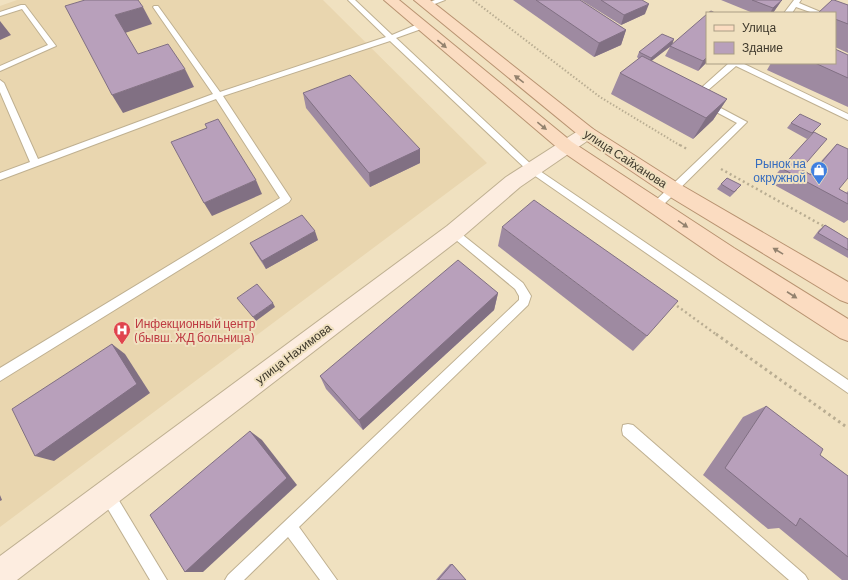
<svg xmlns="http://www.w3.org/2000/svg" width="848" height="580" font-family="Barlow,sans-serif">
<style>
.built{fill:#e9d6af}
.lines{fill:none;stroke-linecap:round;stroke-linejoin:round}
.lane-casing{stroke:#bfb091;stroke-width:2}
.secondary-casing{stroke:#bfb091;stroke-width:2}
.primary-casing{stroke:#b89371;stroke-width:2}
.path-far2{stroke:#b9ad92;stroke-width:2;stroke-dasharray:1.5 2;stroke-linecap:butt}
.path-far1{stroke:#b9ad92;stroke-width:2.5;stroke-dasharray:2 3;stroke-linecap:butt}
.path{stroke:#b9ad92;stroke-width:3;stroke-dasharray:2.5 3.5;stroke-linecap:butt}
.lane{fill:#fff;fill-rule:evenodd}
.secondary{fill:#fdede0;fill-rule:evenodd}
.primary{fill:#fbdcc1;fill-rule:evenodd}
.wall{fill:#9e8aa1}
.shaded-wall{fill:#817083}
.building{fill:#b8a0bb;stroke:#817083}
.oneway{fill:#93826e}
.labels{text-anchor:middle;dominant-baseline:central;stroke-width:4;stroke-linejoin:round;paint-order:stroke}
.street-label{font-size:12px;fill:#3e382b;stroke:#f0e1c0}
.shop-label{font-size:12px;fill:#366cbe;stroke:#f0e1c0;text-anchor:end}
.health-label{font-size:12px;fill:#be3a42;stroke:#f0e1c0;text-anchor:start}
</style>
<rect width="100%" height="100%" fill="#f0e1c0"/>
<path class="built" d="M17,0H323L487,163L0,527V6Z"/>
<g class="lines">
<defs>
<g id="lane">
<path d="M348,0H355L392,35L418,24H424V28L396,38L534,167L848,380V393L528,171L390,41L223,96L289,196L291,199L289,202L0,381V368L280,198L216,99L0,180V173L30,162L0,92V80L4,83L38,159L213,94L153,7L154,6H158L220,92L386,37Z"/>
<path d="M435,0H445L427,7L424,5Z"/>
<path d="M794,0H801L799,3L823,13H813L796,7L792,13H784Z"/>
<path d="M21,5H25L56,46L0,71V66L48,45L22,9L0,16V12Z"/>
<path d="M729,63H742L848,114V120L736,66L700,97L747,122L659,209H653L651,206L653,203L737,123L690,98Z"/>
<path d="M454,228L523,283L531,296L528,305L299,527L337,580H320L288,537L244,580H225L228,575L519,300V296L515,289L450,235L449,232Z"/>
<path d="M628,424L633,425L805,575L808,580H789L623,435L622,430L623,425Z"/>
<path d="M107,487L112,489L167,580H150L102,499L100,494L102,489Z"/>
</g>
<path id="secondary" d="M587,127L593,129L596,133L593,137L520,187L461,238L17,580H0V556L447,226L506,177L581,129Z"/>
<g id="primary">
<path d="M384,0H399L572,142L734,248L848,319V341L840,338L720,260L560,150Z"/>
<path d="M414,0H430L593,129L681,185L848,282V303L840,300L667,195L581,137Z"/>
</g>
</defs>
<use href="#lane" class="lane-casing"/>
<use href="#secondary" class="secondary-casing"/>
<use href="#primary" class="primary-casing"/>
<path class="path-far2" d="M473,0L600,97L681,146"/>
<g class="path-far1">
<path d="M680,145L687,149"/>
<path d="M721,169L827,228"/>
<path d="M673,303L717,335"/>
</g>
<path class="path" d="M716,334L848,428"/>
<use href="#lane" class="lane"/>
<use href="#secondary" class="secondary"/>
<use href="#primary" class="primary"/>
</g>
<g class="wall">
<path d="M513,0H580L626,30L621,45L594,57Z"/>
<path d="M581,0H642L645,14L621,25Z"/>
<path d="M721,0H782L775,10L773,13H753Z"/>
<path d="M832,0L848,5V53L835,47V13H818Z"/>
<path d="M674,39L672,44L707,62L698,71L665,56L670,47L651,61L727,99L713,120L693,139L611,94L620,73L639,59L637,57L639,52Z"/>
<path d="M848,55V107L767,70L771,63H835Z"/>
<path d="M303,93L420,149V163L370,187L306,108Z"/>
<path d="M791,123L821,124L807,139L787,128Z"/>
<path d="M814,132L801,169L810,174L824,158L837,144L839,189L846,193L848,191V220L844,223L769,182Z"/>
<path d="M721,184L737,190L730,197L717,189Z"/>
<path d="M825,225L848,239V258L813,238L819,230Z"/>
<path d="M502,227L647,336L633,351L498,246Z"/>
<path d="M318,240L266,269L255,252L250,243Z"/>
<path d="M498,293L494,310L363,430L326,389L320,376Z"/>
<path d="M766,406L820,455L848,476V580H842L779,528L768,529L703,475L743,417Z"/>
<path d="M450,564H452L466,580H436Z"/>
</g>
<g class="shaded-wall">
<path d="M782,0L775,10L773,13H770L773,8Z"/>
<path d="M649,4L645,14L621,25L624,15Z"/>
<path d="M143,7L152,24L125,33L115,15Z"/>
<path d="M0,21L11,35L0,40Z"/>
<path d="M626,30L621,45L594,57L599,43Z"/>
<path d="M674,39L672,45L649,63L651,58Z"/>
<path d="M707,57V62L698,71L703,61Z"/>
<path d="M185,69L194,87L123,113L112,95Z"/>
<path d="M727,99L713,120L693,139L706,118Z"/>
<path d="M420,149V163L370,187L369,173Z"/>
<path d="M256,180L262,194L212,216L204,203Z"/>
<path d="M315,231L318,240L266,269L262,261Z"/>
<path d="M498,293L494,310L363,430L359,420Z"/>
<path d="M273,303L275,307L256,321L253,317Z"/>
<path d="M112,344L125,354L150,393L54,461L35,456Z"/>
<path d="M250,431L262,440L297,485L203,572H185Z"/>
<path d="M0,495L2,500L0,501Z"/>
</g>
<g class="building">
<path d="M85,0H138L143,7L115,15L138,54L168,44L185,69L112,95L65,6Z"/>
<path d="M536,0H580L626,30L599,43Z"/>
<path d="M601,0H642L649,4L624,15Z"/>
<path d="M752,0H782L773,8Z"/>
<path d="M832,0H834L848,5V24L835,19V13H818Z"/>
<path d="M711,11L715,13H708Z"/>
<path d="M707,14V57L703,61L670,46Z"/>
<path d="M662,34L674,39L651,58L639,52Z"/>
<path d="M835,49L848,55V78L815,63H835Z"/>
<path d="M642,56L727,99L706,118L620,73Z"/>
<path d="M350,75L420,149L369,173L303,93Z"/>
<path d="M800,114L821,124L812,133L791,123Z"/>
<path d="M218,119L256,180L204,203L171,142L207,128L205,124Z"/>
<path d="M814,132L827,139L801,169L811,175L837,144L848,149V178L839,189L848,194V204L781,168Z"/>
<path d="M727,178L741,185L734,192L721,184Z"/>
<path d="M534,200L678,301L647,336L502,227Z"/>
<path d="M302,215L315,231L262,261L250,243Z"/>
<path d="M825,225L848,239V250L818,233Z"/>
<path d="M458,260L498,293L359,420L320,376Z"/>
<path d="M257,284L273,303L253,317L237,298Z"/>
<path d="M112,344L137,384L35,456L12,409Z"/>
<path d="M766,406L823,449L820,455L848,476V557L800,518L796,526L725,468Z"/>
<path d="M250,431L287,478L185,572L150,515Z"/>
<path d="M452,564L466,580H438Z"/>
</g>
<defs><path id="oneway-solid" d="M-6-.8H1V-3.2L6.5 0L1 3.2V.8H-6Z"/></defs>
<g class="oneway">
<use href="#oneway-solid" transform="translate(442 44) rotate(40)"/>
<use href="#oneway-solid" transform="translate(519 79) rotate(-142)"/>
<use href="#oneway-solid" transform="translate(542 126) rotate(39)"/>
<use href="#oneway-solid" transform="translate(683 224) rotate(34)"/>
<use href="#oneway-solid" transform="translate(778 251) rotate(-149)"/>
<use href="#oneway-solid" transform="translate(792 295) rotate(33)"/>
</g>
<defs>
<symbol id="shop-pin" viewBox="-11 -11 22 30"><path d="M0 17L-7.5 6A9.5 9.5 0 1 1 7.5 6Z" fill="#3f7fe0" stroke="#f0e1c0"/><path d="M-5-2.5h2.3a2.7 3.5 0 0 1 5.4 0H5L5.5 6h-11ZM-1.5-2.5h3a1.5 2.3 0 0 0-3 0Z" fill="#fff"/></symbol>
<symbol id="hospital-pin" viewBox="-11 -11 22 30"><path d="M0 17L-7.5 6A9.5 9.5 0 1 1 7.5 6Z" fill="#e0444e" stroke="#f0e1c0"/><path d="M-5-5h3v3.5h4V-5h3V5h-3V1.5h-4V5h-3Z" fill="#fff"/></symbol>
</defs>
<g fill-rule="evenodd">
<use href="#shop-pin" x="809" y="160" width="20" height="27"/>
<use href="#hospital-pin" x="112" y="320" width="20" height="27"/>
</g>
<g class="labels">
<g class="street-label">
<text transform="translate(626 158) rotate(33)">улица Сайханова</text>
<text transform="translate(293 353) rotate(-37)">улица Нахимова</text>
</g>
<g class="shop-label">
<text x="806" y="163">Рынок на<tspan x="806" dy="14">окружной</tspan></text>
</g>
<g class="health-label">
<text x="135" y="323">Инфекционный центр<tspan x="135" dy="14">(бывш. ЖД больница)</tspan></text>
</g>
</g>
<rect x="706" y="12" width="130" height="52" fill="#f0e1c0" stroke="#a99d84"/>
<rect x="714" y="25" width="20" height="6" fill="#fbdcc1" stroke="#a99d84"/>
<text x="742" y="32" font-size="12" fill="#3e382b">Улица</text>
<rect x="714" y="42" width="20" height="12" fill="#b8a0bb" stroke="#a99d84"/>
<text x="742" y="52" font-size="12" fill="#3e382b">Здание</text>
</svg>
